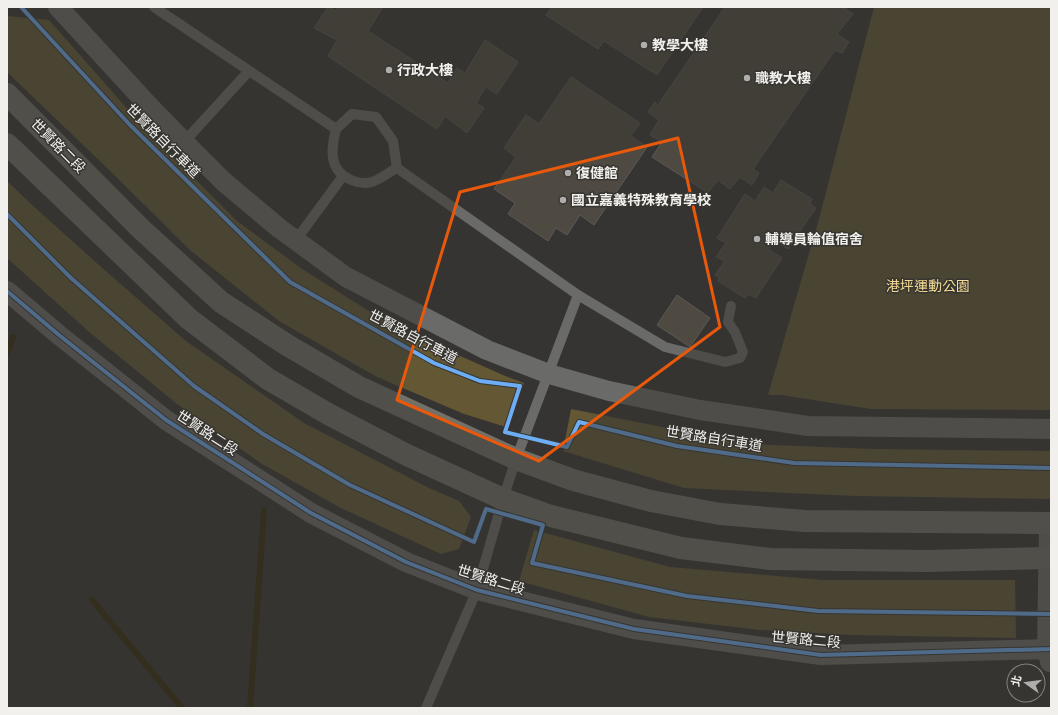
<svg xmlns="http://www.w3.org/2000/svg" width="1058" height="715" font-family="'Nunito Sans','Noto Sans TC',sans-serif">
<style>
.green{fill:#635734}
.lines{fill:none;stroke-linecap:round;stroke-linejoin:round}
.stream{stroke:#302606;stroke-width:6}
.building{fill:#4e4a42;stroke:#5b5957}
.service{stroke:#6a6a68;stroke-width:10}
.minor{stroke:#6a6a68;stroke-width:20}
.primary{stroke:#727068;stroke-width:22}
.cycleway-casing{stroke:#373531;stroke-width:6}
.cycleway{stroke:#6dadf4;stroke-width:4}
.marked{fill:none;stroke:#e8590c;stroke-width:3;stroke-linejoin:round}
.poi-dot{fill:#b0aeac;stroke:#373531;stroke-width:1.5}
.labels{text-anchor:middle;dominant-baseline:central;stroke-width:3;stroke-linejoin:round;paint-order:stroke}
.poi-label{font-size:14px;font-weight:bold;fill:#f1f0ed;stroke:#373531;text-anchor:start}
.street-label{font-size:14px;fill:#f1f0ed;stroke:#373531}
.park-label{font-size:14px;fill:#f3da92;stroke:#373531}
</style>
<rect width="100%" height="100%" fill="#363432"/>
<g class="green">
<path d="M874,7H1051V410L871,409L781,395H768L819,219Z"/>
<path d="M7,16L49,20L146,130L237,221L302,269L393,326L503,375L524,383L506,427L464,414L377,377L279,321L190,250L104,165L7,72Z"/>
<path d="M7,181L31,204L100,266L186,341L304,423L427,487L459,501L471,517L459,549L441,554L341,508L262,464L177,404L88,331L7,258Z"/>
<path d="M571,409L749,444L873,449L1051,451V499L856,496L684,488L563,451Z"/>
<path d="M534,530L670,567L823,580H1015L1016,638L851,635L760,630L649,617L519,581Z"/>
</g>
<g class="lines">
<g class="stream">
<path d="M7,354L13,337"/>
<path d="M92,600L182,708"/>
<path d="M250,708L264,511"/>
</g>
</g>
<g class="building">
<path d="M328,7L336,11L339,7H383L368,31L448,83L457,68L465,73L485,40L518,62L497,94L486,87L476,103L484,108L467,133L445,116L437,129L328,56L337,40L314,28Z"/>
<path d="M552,7H703L657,75L604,41L598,49L546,15Z"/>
<path d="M725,7H843L853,14L837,34L849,42L842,53L835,50L753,169L759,173L752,185L740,177L730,189L718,180L708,193L652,157L662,142L650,135L659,120L648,112L655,102L658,105Z"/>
<path d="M571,77L640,123L631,136L647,147L594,225L580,215L567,235L556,228L548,241L508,214L515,203L494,189L516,157L504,148L526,115L539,124Z"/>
<path d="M781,180L812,199L810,204L816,208L788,249L774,240L768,249L782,258L756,298L748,294L745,298L718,281L719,278L715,275L725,261L716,257L726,243L717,238L745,194L755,201L764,187L773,193Z"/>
<path d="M677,295L710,318L690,347L657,325Z"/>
</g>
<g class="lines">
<g class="service">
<path d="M154,7L336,129L352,114L376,117L393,141L397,168L578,295L516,459L503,499L477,590L426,708"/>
<path d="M336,129C331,149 328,170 351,180C358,183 365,184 372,182C381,179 389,172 397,168"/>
<path d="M184,142L249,71"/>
<path d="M296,240L343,176"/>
<path d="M578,295L665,347L725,362L740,358L743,352L735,332L728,322L731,306"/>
</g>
<g class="minor">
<path d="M58,7L150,107L184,142L224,182L279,228L346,277L487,350L549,374L609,391L700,410L808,426L1051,429"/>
<path d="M7,291L59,335L166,420L311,513L406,562L477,590L634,629L821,655L1051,649"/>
<path d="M1049,523L1047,649L1050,662"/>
</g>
<g class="primary">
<path d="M7,94L140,228L221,302L287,345L359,387L516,459L573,480L651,501L720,514L805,521L1051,523"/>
<path d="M7,144L189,319L268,379L330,415L407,455L503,499L551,516L681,548L770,559L927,561L1051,558"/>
</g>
<defs>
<g id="cycleway">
<path d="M21,7L130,125L290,282L434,363L480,381L520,386L505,432L567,447L579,422L677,446L794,463L1051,468"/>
<path d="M7,214L71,278L194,386L263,434L350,485L474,542L486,509L543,525L532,563L687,596L818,611L1051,614"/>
<path d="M7,291L59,335L166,420L311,513L406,562L477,590L634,629L821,655L1051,649"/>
</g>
</defs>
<use href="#cycleway" class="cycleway-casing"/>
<use href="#cycleway" class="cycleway"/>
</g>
<path d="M0 0H1058V715H0ZM678,138L720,327L539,461L397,400L460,192Z" fill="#363432" fill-opacity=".55" fill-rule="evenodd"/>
<path class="marked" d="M678,138L720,327L539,461L397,400L460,192Z"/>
<g class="poi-dot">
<circle cx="644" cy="45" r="4"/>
<circle cx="389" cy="70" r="4"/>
<circle cx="747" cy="78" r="4"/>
<circle cx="568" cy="173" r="4"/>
<circle cx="563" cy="200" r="4"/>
<circle cx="757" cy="239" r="4"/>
</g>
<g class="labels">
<g class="poi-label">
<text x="652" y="45">教學大樓</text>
<text x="397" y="70">行政大樓</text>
<text x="755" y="78">職教大樓</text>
<text x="576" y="173">復健館</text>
<text x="571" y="200">國立嘉義特殊教育學校</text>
<text x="765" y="239">輔導員輪值宿舍</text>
</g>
<g class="street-label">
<text transform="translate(163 141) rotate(45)">世賢路自行車道</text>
<text transform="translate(58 146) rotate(45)">世賢路二段</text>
<text transform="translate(413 337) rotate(28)">世賢路自行車道</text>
<text transform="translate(207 433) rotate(33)">世賢路二段</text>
<text transform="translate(714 439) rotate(9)">世賢路自行車道</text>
<text transform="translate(491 580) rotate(17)">世賢路二段</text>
<text transform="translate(806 640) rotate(5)">世賢路二段</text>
</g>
<g class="park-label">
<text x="928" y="286">港坪運動公園</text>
</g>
</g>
<rect width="1058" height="715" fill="none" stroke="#f1f0ed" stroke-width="16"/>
<g transform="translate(1026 683) rotate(284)"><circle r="19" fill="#373531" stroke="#81807c"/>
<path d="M0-3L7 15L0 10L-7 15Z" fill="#b0aeac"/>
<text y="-6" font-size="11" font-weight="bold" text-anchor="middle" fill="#f1f0ed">北</text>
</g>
</svg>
